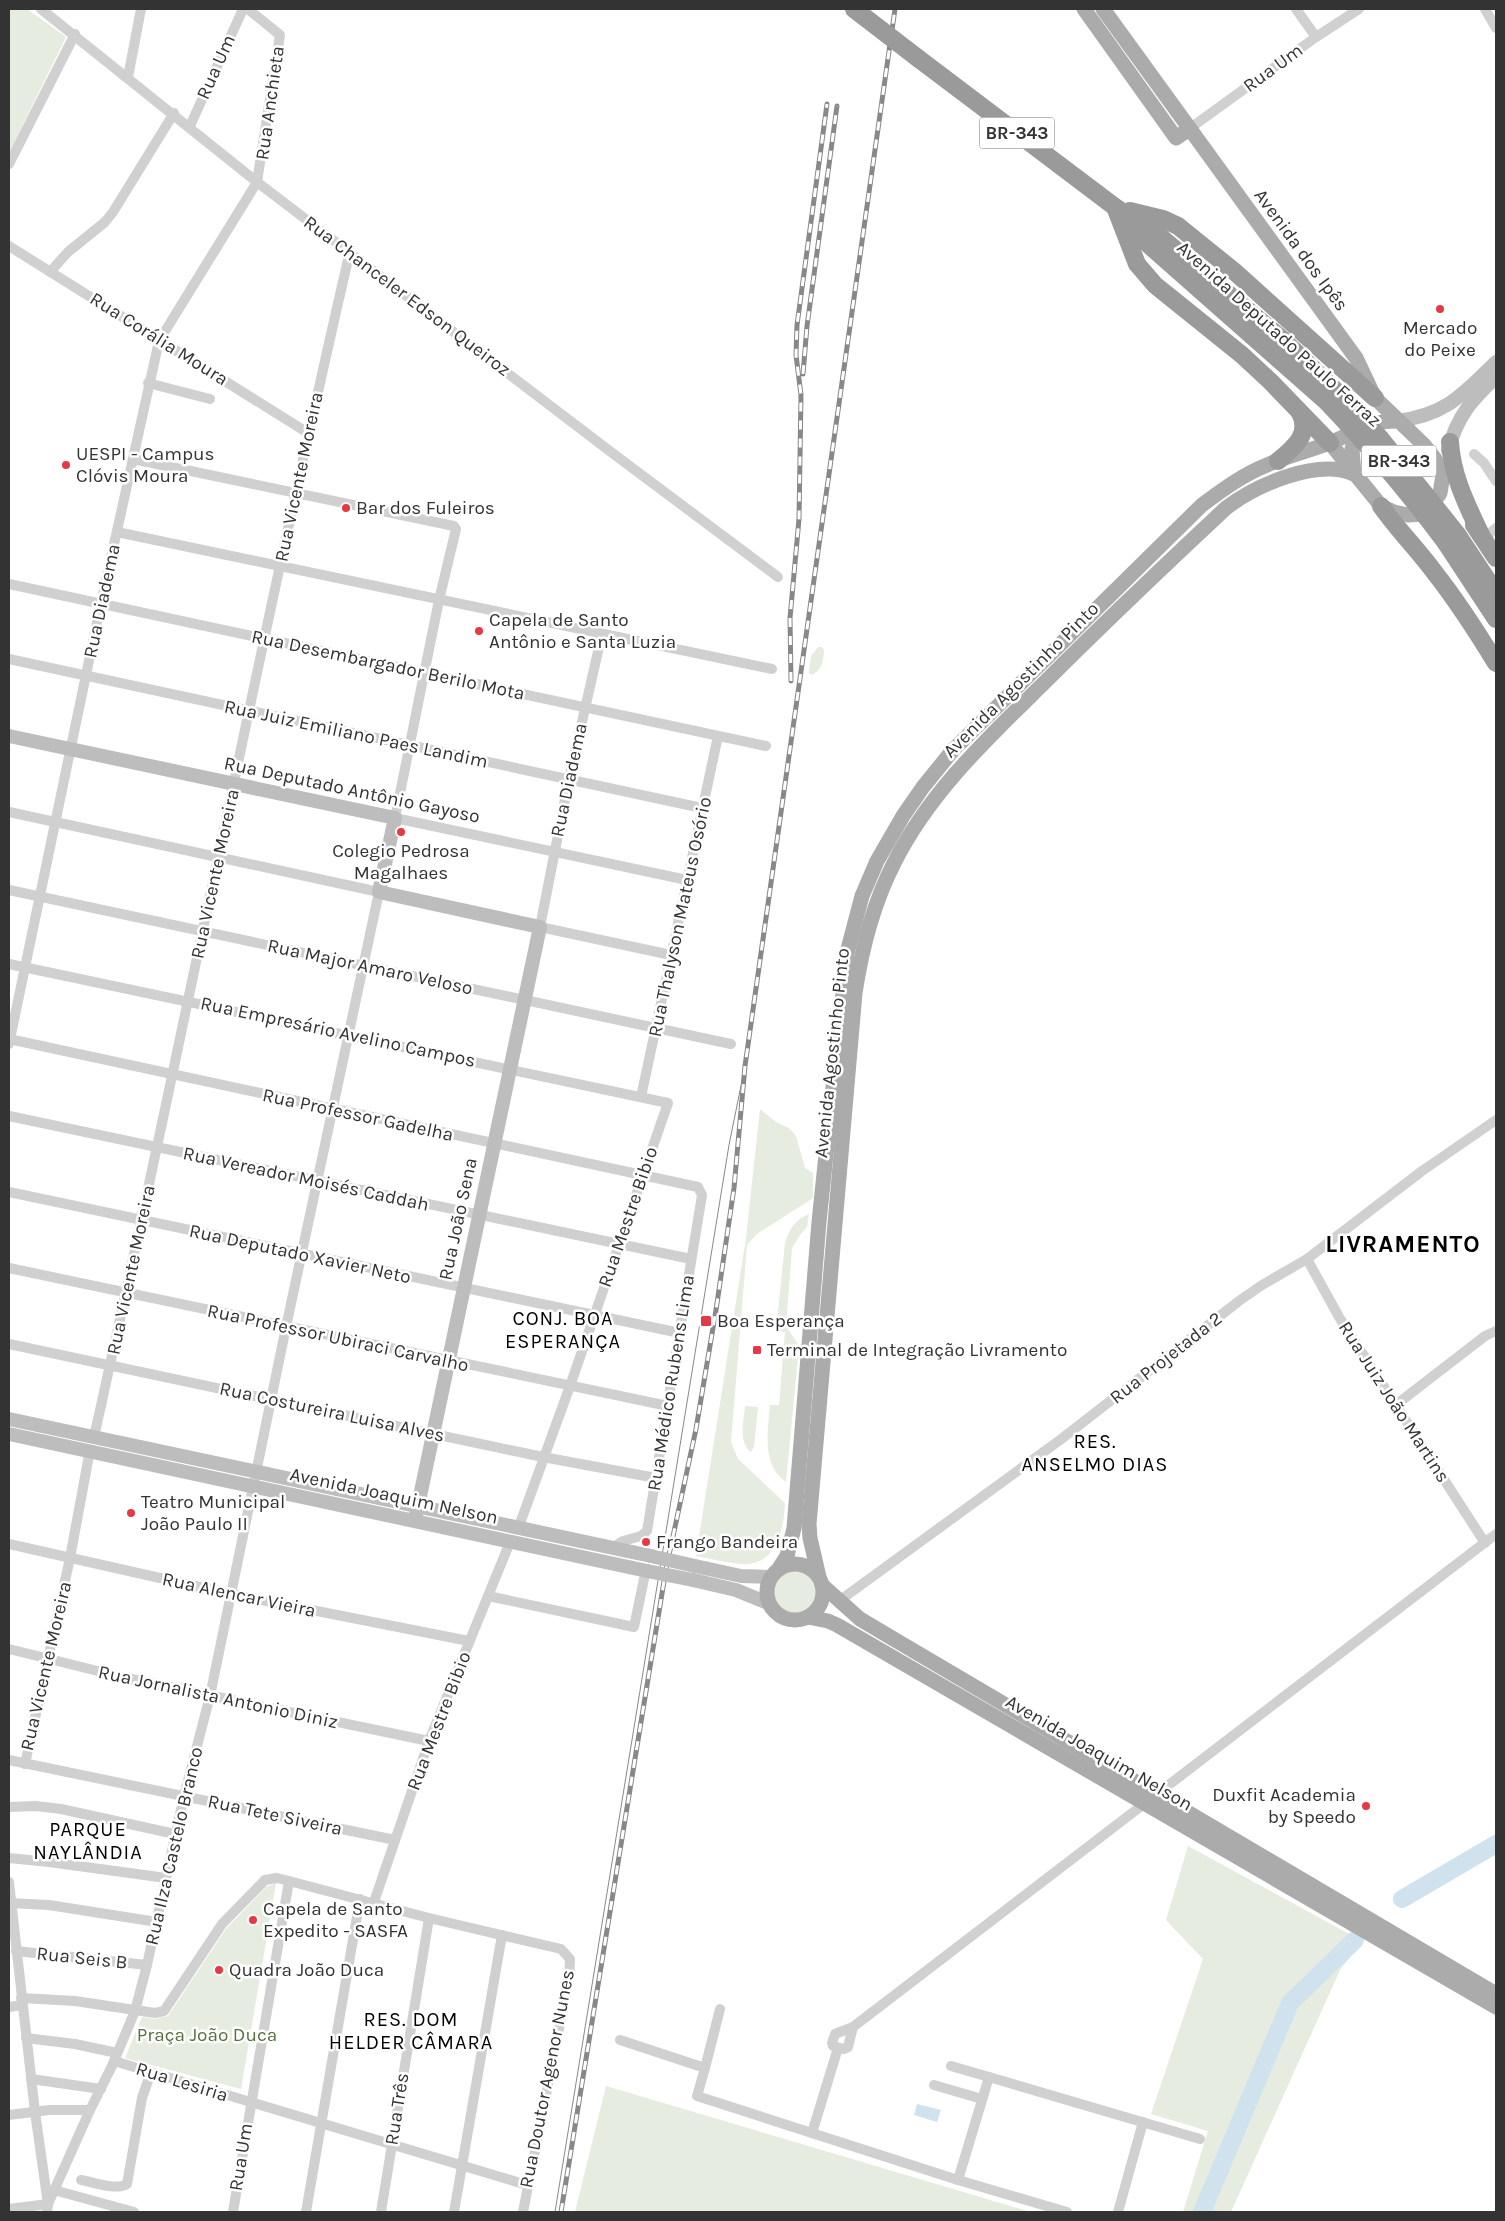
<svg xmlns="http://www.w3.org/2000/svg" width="1505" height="2221" font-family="Karla,sans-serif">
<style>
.green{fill:#e6ecdf}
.water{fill:#cfe2ee}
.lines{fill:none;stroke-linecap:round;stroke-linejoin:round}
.river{stroke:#cfe2ee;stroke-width:18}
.street{stroke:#d0d0d0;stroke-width:10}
.secondary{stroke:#bdbdbd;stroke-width:14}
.primary{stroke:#ababab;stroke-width:15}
.highway{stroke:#9a9a9a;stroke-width:18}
.tram{stroke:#888;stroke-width:1}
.rail-casing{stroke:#888;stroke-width:5}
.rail{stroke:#fff;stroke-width:3;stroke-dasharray:9;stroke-linecap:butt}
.secondary-bridge{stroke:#bdbdbd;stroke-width:14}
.highway-bridge{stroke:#9a9a9a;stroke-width:18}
.poi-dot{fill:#e63946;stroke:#fff;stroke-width:2}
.labels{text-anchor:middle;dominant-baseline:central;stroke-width:5;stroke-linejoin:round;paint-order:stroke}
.shield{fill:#fff;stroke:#707070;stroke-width:1}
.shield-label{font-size:18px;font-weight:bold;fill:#333}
.street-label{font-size:19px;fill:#333;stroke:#fff}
.poi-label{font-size:19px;fill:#333;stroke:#fff;text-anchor:start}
.park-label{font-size:19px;fill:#56703f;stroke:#fff}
.neighbourhood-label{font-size:20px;letter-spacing:1px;fill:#000;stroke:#fff}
.district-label{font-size:24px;font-weight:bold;letter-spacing:1px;fill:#000;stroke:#fff}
</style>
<rect width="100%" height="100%" fill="#fff"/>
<g class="green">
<path d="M9,9H27L66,37L9,153Z"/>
<path d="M818,647H822L824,650C824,660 821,672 811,675L809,673L811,656Z"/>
<path d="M760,1109L776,1122L789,1128L796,1136L805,1168L813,1173V1198L757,1234L747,1245L731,1442L738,1459L785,1503C784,1527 777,1564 746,1564C730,1564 712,1559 696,1556L746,1238Z"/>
<path d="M809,1214L807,1227L800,1235L792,1248L786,1326L799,1346L786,1482C761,1464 768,1432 770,1405H779L785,1332L776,1331L785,1243C789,1230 795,1219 809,1214Z"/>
<path d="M745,1406L758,1407L754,1447L751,1452C738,1443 744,1420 745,1406Z"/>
<circle cx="794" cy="1592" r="24"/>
<path d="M1188,1846L1362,1941L1340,1970L1231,2212H1183L1208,2131L1151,2114L1203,1959L1166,1920Z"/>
<path d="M276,1883L241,2089L125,2058L142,2017L155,2019L168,2016L226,1929L266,1887Z"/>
<path d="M606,2086L1031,2212H575Z"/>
</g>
<path class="water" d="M917,2104L941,2110L937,2122L914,2115Z"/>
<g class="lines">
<g class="river">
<path d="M1402,1899L1496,1844"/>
<path d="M1202,2212L1290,2003L1355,1940"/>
</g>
<g class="street">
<path d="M41,9L257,182L611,452L778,577"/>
<path d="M1296,9L1316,37"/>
<path d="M1485,9L1496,28"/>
<path d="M128,77L141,9"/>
<path d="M190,126L243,9"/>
<path d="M1189,129L1316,37L1359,9"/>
<path d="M9,164L75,34"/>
<path d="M9,246L308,433"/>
<path d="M50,272L68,252L105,222L113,212L174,113"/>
<path d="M148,383L210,399"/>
<path d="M1474,454L1484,463L1496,481"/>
<path d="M133,459L454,526L456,529L439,600L395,818L687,880"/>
<path d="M117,532L772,669"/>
<path d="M1483,539L1496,528"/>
<path d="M9,584L766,746"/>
<path d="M602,634L569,779L540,927L671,955"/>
<path d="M9,659L702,808"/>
<path d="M9,812L379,892L286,1327L210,1696L184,1796L147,1965L135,2011L112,2066L90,2110L48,2204L9,2209"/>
<path d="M9,890L731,1044"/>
<path d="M9,964L668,1103L570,1386L518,1529"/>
<path d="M9,1039L698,1187L702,1195L647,1531L641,1536L623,1541L612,1548"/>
<path d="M9,1044L101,603L159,341L257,182L280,35L248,9"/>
<path d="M641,1097L718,736"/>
<path d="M9,1116L691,1259"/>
<path d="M9,1192L680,1333"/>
<path d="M1307,1259L1339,1317L1485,1543"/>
<path d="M9,1268L668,1406"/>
<path d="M9,1344L543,1457L656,1478"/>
<path d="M1397,1404L1485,1336L1496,1331"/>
<path d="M94,1437C182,1043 259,645 350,251"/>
<path d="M9,1544L231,1594L469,1641"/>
<path d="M488,1596L634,1627L644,1579"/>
<path d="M839,1601L1060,1440L1239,1301L1262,1285L1307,1259L1422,1171L1496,1120"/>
<path d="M9,1649L122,1677L429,1741"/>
<path d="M9,1760L395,1840"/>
<path d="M25,1764L70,1558L90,1450"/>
<path d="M9,1807L36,1806L61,1809L175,1834"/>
<path d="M9,1858L49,1862L166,1878"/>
<path d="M9,1882L35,2112L48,2204L47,2212"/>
<path d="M374,1902L429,1741L510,1542"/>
<path d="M9,1903L49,1905L157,1922"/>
<path d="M16,1951L147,1965"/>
<path d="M21,1998L75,2001L155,2013L164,2011L222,1924L265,1880L277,1878L289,1881L429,1918L561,1949L570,1959L569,1978L523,2212"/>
<path d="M9,2007L22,2005"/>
<path d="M853,2027L848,2047L844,2049L833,2046L832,2043L835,2034L853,2027L1496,1534"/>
<path d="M26,2038L75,2044L117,2053"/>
<path d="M620,2040L705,2068L697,2096L958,2180L989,2077L1200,2139"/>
<path d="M114,2061L527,2185"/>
<path d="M951,2066L989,2077"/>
<path d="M705,2068L720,2009"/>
<path d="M31,2079L101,2089"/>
<path d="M934,2085L982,2099"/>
<path d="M9,2115L49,2110H90"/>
<path d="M812,2133L838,2048"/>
<path d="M81,2180C93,2182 116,2191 127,2184L142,2098L151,2072"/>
<path d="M958,2180L1067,2212"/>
<path d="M54,2190L134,2212"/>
<path d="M233,2212L289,1881"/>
<path d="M306,2212L360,1899"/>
<path d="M381,2212L429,1918"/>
<path d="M454,2212L502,1935"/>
<path d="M1118,2212L1143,2122"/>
</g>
<g class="secondary">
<path d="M1397,421C1446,415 1462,395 1496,362"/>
<path d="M1448,450C1458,415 1471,401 1496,377"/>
<path d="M9,736L395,818L379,892L540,927L415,1520"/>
<path d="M9,1419L651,1556"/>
<path d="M9,1434L647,1571"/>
<path d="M695,1566L741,1576L771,1577"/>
<path d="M693,1580L736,1590L770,1604"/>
</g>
<g class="primary">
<path d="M1084,9L1176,138L1189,129"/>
<path d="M1103,9L1356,358L1375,398L1424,445L1435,459L1443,475L1440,493L1431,507L1421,514L1408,515L1394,512L1381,506L1330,443"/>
<path d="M1354,474L1352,449L1358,430"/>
<circle cx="795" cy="1592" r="28"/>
<path d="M778,1570L787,1556L794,1528L819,1222L847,953L862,896L877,861L903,816L923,787L953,750L1202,505C1222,490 1244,474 1267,465C1287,456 1309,451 1329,443C1355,433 1367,421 1397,421"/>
<path d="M819,1577L810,1538L809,1524L855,993C862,947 873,904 894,863C930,791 990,736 1046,681C1105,622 1165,565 1226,508C1256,485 1317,458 1354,474"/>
<path d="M822,1585L860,1619L897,1641L1496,1994"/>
<path d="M808,1617L828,1621L837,1625L1496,2007"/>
</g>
<g class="highway">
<path d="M919,59L1115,207L1158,235L1283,340L1337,392"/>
<path d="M1115,207L1137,264L1155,285L1242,355L1271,382L1330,443"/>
<path d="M1130,211L1163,219L1178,226L1235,272L1375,398"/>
<path d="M1129,223L1149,245L1327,402"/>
<path d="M1450,442C1452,476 1467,505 1481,535"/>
<path d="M1278,461C1295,447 1312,433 1299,411"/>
<path d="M1381,506C1398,530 1418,550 1435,573C1457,601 1477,632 1496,663"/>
<path d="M1474,525L1496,558"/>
<path d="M1457,534L1496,593"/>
<path d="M1446,543L1496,619"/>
</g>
<path class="tram" d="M555,2212L729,1145L745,1066"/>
<defs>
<g id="rail">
<path d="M803,374L807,326L837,106"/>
<path d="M791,681L790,618L799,519L801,395L796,355L797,325L827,104"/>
<path d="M561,2212L666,1569L696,1429L716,1310L734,1188L745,1066L895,9"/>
</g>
</defs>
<use href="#rail" class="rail-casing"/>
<use href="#rail" class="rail"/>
<g class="secondary-bridge">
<path d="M651,1556L695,1566"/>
<path d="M647,1571L693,1580"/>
</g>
<g class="highway-bridge">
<path d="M854,9L919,59"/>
<path d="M1337,392L1381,439L1457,534"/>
<path d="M1327,402C1370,447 1409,493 1446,543"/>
</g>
</g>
<g class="poi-dot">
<circle cx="1440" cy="309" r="5"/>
<circle cx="66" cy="465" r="5"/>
<circle cx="346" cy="508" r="5"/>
<circle cx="479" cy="631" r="5"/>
<circle cx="401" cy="832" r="5"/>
<rect x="700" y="1315" width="12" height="12" rx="2.5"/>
<rect x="752" y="1345" width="10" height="10" rx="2.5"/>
<circle cx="131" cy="1513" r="5"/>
<circle cx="646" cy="1542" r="5"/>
<circle cx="1366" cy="1806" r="5"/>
<circle cx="253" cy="1920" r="5"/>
<circle cx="219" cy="1970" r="5"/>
</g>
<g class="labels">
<g class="shield">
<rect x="979.5" y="117.5" width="75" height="31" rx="4"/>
<rect x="1361.5" y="445.5" width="75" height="31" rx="4"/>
</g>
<g class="shield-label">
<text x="1017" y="133">BR-343</text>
<text x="1399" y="461">BR-343</text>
</g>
<g class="street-label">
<text transform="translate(216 67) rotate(-66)">Rua Um</text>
<text transform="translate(1273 68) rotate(-36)">Rua Um</text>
<text transform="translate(270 103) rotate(-82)">Rua Anchieta</text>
<text transform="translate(1301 250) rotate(54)">Avenida dos Ipês</text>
<text transform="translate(407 296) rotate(37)">Rua Chanceler Edson Queiroz</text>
<text transform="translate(1279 334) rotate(42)">Avenida Deputado Paulo Ferraz</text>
<text transform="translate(159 339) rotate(32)">Rua Corália Moura</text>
<text transform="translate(299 477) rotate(-78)">Rua Vicente Moreira</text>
<text transform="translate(102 601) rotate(-78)">Rua Diadema</text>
<text transform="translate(388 665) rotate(12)">Rua Desembargador Berilo Mota</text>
<text transform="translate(1021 680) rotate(-45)">Avenida Agostinho Pinto</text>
<text transform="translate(356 734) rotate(12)">Rua Juiz Emiliano Paes Landim</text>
<text transform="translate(569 780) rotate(-78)">Rua Diadema</text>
<text transform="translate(352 790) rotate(12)">Rua Deputado Antônio Gayoso</text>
<text transform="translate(215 874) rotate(-78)">Rua Vicente Moreira</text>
<text transform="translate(680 917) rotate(-78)">Rua Thalyson Mateus Osório</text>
<text transform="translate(370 967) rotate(12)">Rua Major Amaro Veloso</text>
<text transform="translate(338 1032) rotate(12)">Rua Empresário Avelino Campos</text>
<text transform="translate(832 1053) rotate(-84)">Avenida Agostinho Pinto</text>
<text transform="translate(358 1115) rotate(12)">Rua Professor Gadelha</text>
<text transform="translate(306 1179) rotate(12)">Rua Vereador Moisés Caddah</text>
<text transform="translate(628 1217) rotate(-71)">Rua Mestre Bibio</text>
<text transform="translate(458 1219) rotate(-78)">Rua João Sena</text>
<text transform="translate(300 1254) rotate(12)">Rua Deputado Xavier Neto</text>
<text transform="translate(131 1270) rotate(-78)">Rua Vicente Moreira</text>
<text transform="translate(338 1338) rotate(12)">Rua Professor Ubiraci Carvalho</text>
<text transform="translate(1166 1358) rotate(-38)">Rua Projetada 2</text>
<text transform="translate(671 1383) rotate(-81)">Rua Médico Rubens Lima</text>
<text transform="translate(1394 1402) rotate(57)">Rua Juiz João Martins</text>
<text transform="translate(332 1412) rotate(12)">Rua Costureira Luisa Alves</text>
<text transform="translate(394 1496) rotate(12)">Avenida Joaquim Nelson</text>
<text transform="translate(239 1595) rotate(12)">Rua Alencar Vieira</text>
<text transform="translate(46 1666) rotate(-77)">Rua Vicente Moreira</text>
<text transform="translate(218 1697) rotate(12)">Rua Jornalista Antonio Diniz</text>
<text transform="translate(439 1721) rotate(-69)">Rua Mestre Bibio</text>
<text transform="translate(1099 1753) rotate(30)">Avenida Joaquim Nelson</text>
<text transform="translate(275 1815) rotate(12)">Rua Tete Siveira</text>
<text transform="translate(174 1846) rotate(-77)">Rua Ilza Castelo Branco</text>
<text transform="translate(82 1958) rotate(6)">Rua Seis B</text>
<text transform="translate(547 2079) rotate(-79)">Rua Doutor Agenor Nunes</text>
<text transform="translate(182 2082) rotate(17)">Rua Lesiria</text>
<text transform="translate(397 2109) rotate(-81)">Rua Três</text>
<text transform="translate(241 2157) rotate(-81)">Rua Um</text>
</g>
<g class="poi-label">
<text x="1440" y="328" text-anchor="middle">Mercado<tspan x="1440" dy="22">do Peixe</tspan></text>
<text x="76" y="454">UESPI - Campus<tspan x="76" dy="22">Clóvis Moura</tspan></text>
<text x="356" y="508">Bar dos Fuleiros</text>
<text x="489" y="620">Capela de Santo<tspan x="489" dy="22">Antônio e Santa Luzia</tspan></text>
<text x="401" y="851" text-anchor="middle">Colegio Pedrosa<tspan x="401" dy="22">Magalhaes</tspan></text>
<text x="717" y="1321">Boa Esperança</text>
<text x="767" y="1350">Terminal de Integração Livramento</text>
<text x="141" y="1502">Teatro Municipal<tspan x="141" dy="22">João Paulo II</tspan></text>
<text x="656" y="1542">Frango Bandeira</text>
<text x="1356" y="1795" text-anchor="end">Duxfit Academia<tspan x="1356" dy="22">by Speedo</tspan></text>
<text x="263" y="1909">Capela de Santo<tspan x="263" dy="22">Expedito - SASFA</tspan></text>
<text x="229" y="1970">Quadra João Duca</text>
</g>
<g class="park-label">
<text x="207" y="2035">Praça João Duca</text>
</g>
<g class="neighbourhood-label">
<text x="563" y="1318">CONJ. BOA<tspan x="563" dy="23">ESPERANÇA</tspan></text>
<text x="1095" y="1441">RES.<tspan x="1095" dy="23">ANSELMO DIAS</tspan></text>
<text x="88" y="1829">PARQUE<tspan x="88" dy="23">NAYLÂNDIA</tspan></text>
<text x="411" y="2019">RES. DOM<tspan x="411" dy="23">HELDER CÂMARA</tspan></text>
</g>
<g class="district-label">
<text x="1403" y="1244">LIVRAMENTO</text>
</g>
</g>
<rect width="1505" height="2221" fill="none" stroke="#333333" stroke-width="20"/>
</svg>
